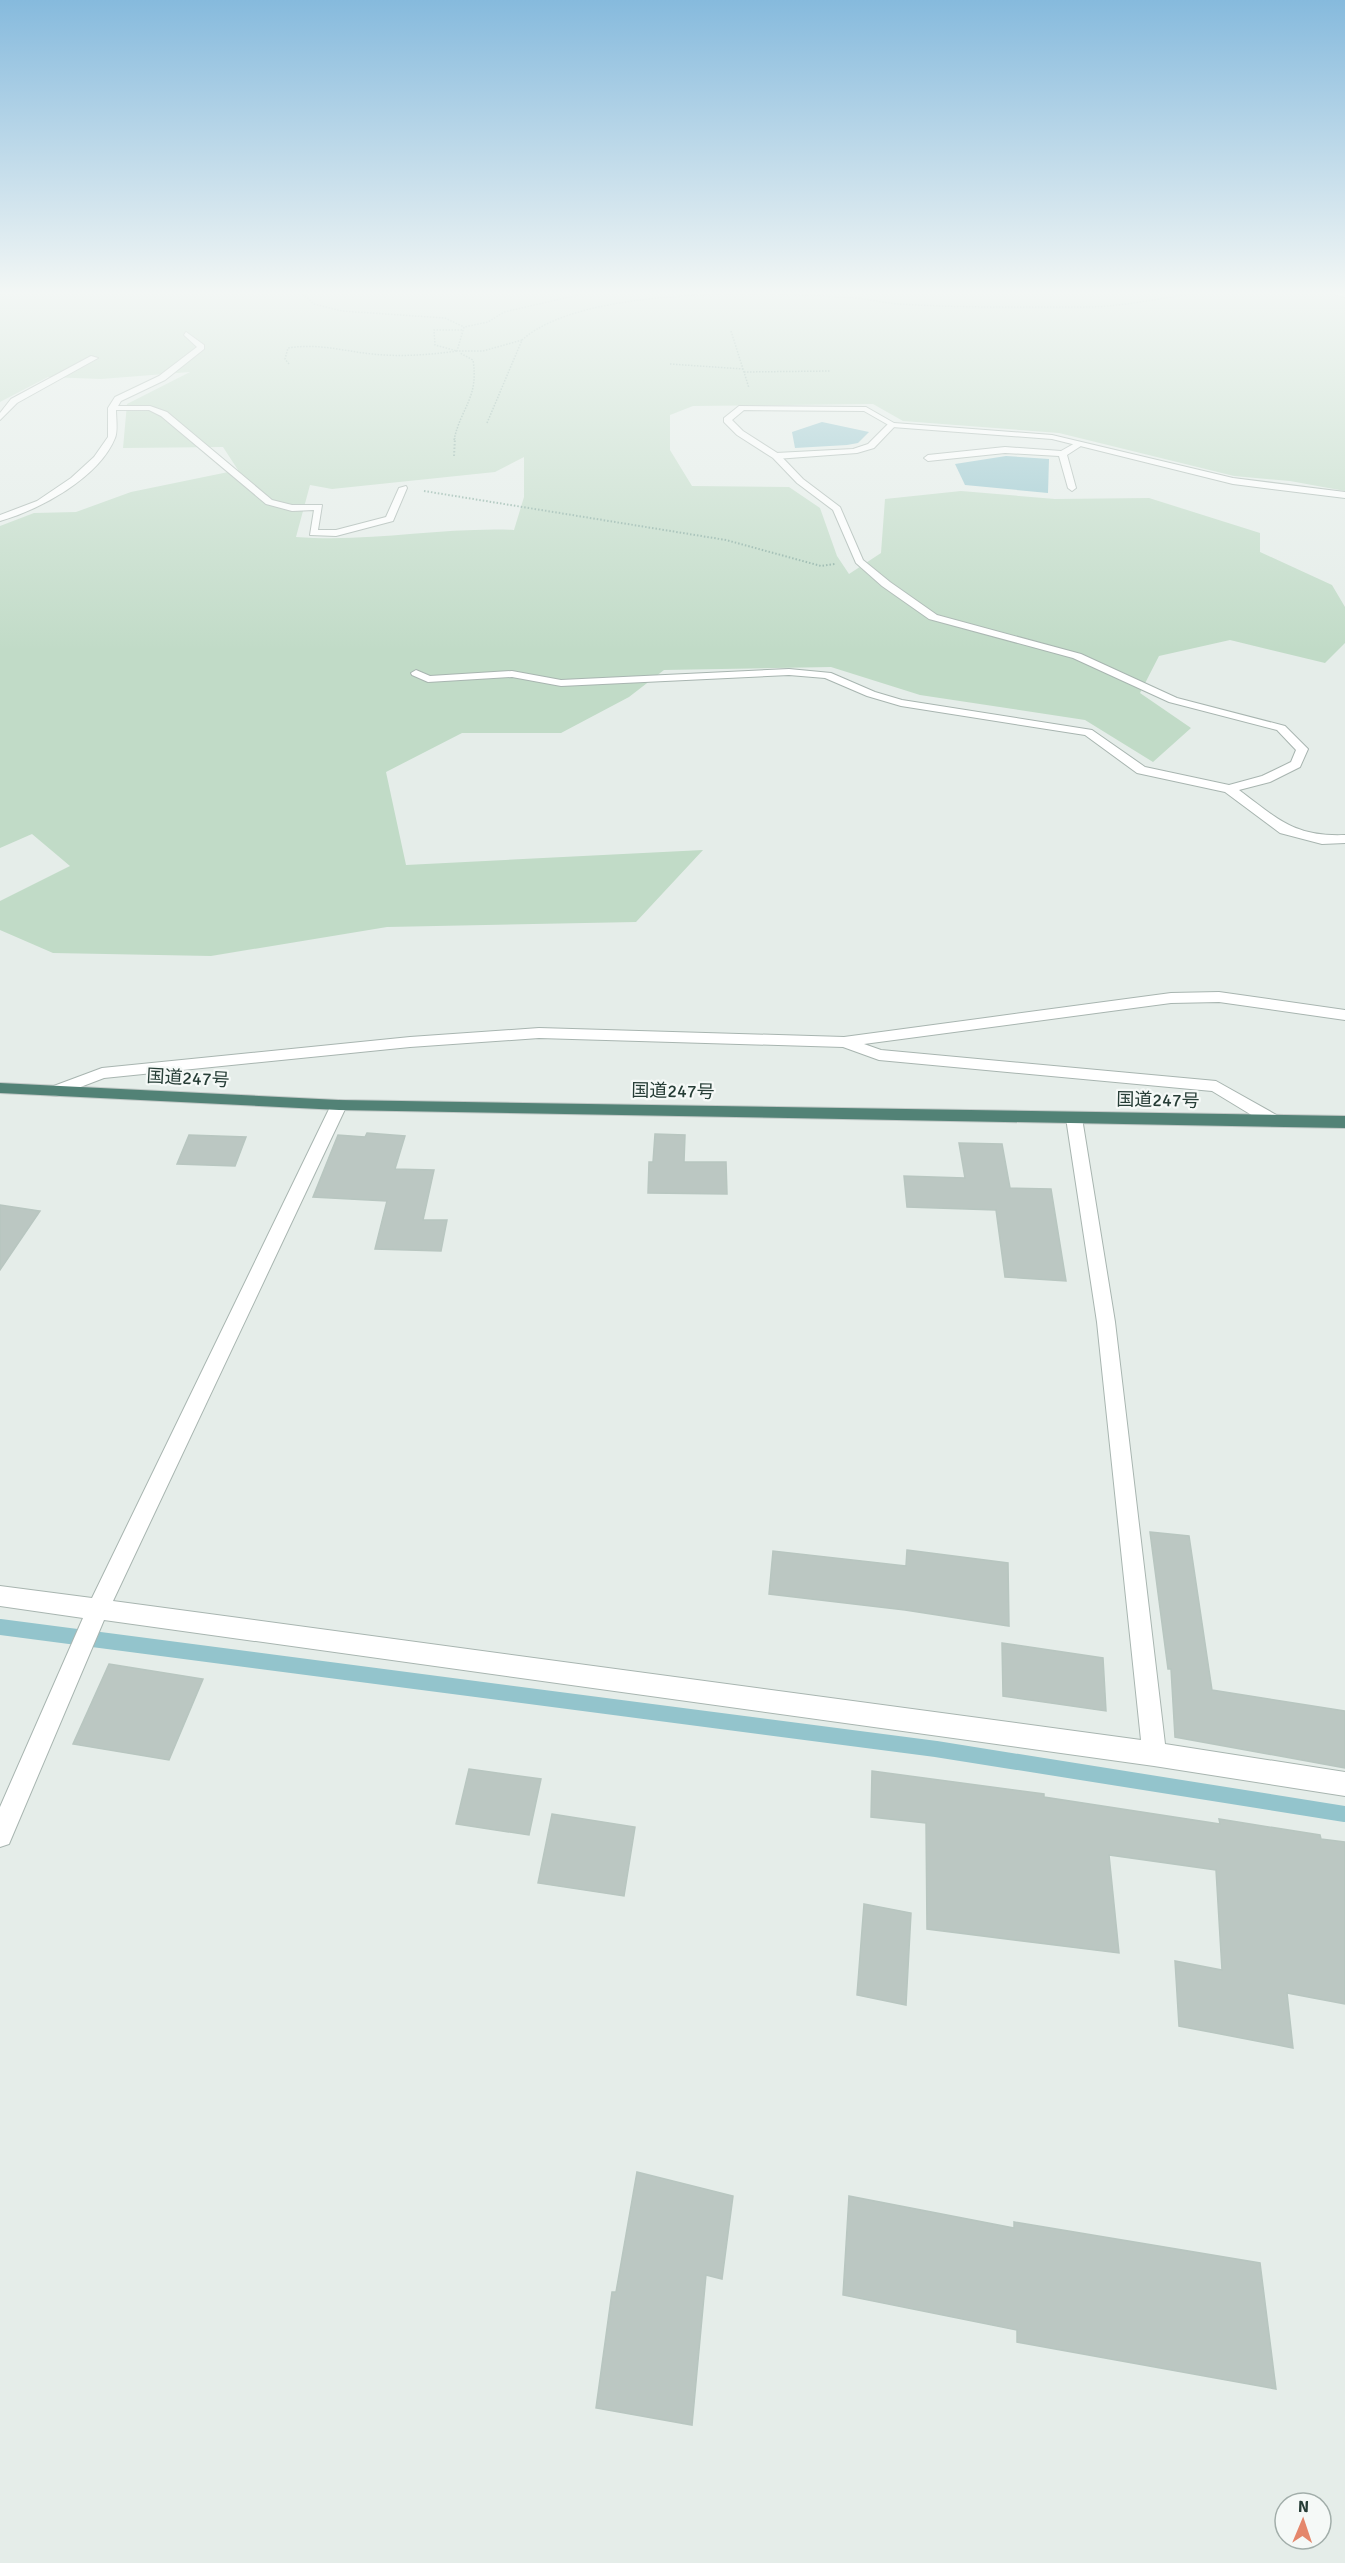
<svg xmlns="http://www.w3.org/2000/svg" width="1345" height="2563" font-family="Signika,'Noto Sans JP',sans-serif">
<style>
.green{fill:#c1dbc7;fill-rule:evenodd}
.water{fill:#93c4cc}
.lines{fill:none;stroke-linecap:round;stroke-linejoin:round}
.stream{stroke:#93c4cc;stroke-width:16}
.building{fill:#bbc7c2;stroke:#b8c6c0;stroke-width:1.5}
.service-casing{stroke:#a8b5b0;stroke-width:2}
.minor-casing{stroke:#a8b5b0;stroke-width:2}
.trunk-casing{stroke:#c2c9c7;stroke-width:2}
.path-far1{stroke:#89ada1;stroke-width:1.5;stroke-dasharray:1.5 1.5;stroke-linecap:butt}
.path{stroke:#89ada1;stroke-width:2;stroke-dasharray:1.5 2;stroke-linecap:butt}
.service{fill:#fff;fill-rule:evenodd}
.minor{fill:#fff;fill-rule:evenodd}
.trunk{fill:#528276;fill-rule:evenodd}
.labels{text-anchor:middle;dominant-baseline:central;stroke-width:4.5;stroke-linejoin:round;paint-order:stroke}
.street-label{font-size:18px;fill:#263d36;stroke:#f5f9f7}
</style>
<rect width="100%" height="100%" fill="#e5ede9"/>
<path class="green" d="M0,292H1345V491L1290,481L1234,476L1059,433L903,421L873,404L693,406L670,415V450L692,486L789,487L820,508L837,556L849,574L881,553L885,499L961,491L1055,499L1149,498L1260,533V552L1332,585L1345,607V643L1325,663L1230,640L1159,656L1140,693L1191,728L1153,762L1085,720L920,695L831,667L664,670L629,697L561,733H462L386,772L406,865L703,850L636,922L387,927L211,956L53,953L0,930V901L70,866L32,834L0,848V526L34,513L76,512L131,492L238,470L223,447L123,448L127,404L190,372L101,379L48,377L0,402ZM524,457V497L514,530C441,527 369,543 296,537L310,485L332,489L495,472Z"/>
<g class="water">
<path d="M822,422L869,432L858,443L847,445L795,448L792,432Z"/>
<path d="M1006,456L1049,459L1048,493L965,485L955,464Z"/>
</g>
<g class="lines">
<path class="stream" d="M0,1627L936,1749L1345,1814"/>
</g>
<g class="building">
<path d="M367,1133L405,1136L395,1169L434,1170L423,1220H447L441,1251L375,1249L387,1201L313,1197L338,1135L365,1137Z"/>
<path d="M655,1134L685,1135L684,1162H726L727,1194L648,1193L649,1162H653Z"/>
<path d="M189,1135L246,1137L235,1166L177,1164Z"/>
<path d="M959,1143L1002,1144L1010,1188L1051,1189L1066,1281L1005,1277L996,1210L907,1207L904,1176L965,1178Z"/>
<path d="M0,1205L40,1211L0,1270Z"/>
<path d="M1150,1532L1189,1536L1212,1690L1345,1711V1768L1175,1737L1171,1669H1168Z"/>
<path d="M907,1550L1008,1563L1009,1626L905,1610L769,1594L773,1551L906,1566Z"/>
<path d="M1002,1643L1103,1658L1106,1711L1003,1696Z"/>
<path d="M109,1664L203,1679L169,1760L73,1744Z"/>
<path d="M469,1769L541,1779L529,1835L456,1824Z"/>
<path d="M872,1771L1044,1794V1797L1220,1824L1219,1819L1320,1835L1321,1839L1345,1842V2004L1287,1993L1293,2048L1179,2026L1175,1961L1222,1970L1216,1870L1109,1855L1119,1953L927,1929L926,1823L871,1817Z"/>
<path d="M552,1814L635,1827L624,1896L538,1883Z"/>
<path d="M864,1904L911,1913L906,2005L857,1995Z"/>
<path d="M637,2172L733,2196L722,2279L706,2275L692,2425L596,2408L612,2292H616Z"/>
<path d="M849,2196L1014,2228V2222L1260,2263L1276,2389L1017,2342V2330L843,2295Z"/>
</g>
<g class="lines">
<defs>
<g id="service">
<path d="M889,423L896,425L874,448L857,453L776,459L772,456L776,453L853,449L868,444Z"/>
<path d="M1077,442L1084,444L1067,455L1076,488L1072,491L1068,488L1059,456L1005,453L928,461L924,458L928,455L1005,447L1061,451Z"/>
</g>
<g id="minor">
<path d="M1330,292L1345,293V297L1331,293Z"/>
<path d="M186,332L204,345V349L165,380L121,401L118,406H150L167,412L272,500L292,505H322L318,530H336L386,517L399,488L406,486L407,488L393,521L336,536L310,535L314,510L292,511L266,504L161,416L149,410H116C116,418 118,431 115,438C99,478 39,510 0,521V515L37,501L71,478L94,457L108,437V408L115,397L159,376L197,347L184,335Z"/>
<path d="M91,356L98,358L17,403L0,420V413L11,399Z"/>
<path d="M739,406L866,407L894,423L1052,435L1233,478L1345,492V498L1233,484L1052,439L892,427L864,411L744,410L732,420L743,431L779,454L803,479L840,507L863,560L890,582L937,615L1081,654L1177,698L1285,726L1308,749L1300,767L1270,782L1239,790C1278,819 1294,837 1345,835V843L1322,844L1280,833L1225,792L1137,773L1085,735L901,706L867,696L825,678L789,675L561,686L512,677L428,682L412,675L411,673L416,670L430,676L512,671L561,680L789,669L831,673L875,692L902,700L1092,730L1145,767L1229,785L1262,776L1291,762L1296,750L1277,730L1169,702L1073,658L929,619L882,586L856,563L833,510L797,483L773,458L737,435L724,422V418Z"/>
<path d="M1219,992L1345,1010V1020L1219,1002L1171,1003L864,1044L881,1050L1216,1081L1280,1117L1282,1121L1280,1125H1268L1212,1091L879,1060L843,1047L539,1038L410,1047L104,1078L57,1096L51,1095L49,1091L51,1087L102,1068L410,1037L539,1028L844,1037L1171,993Z"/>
<path d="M339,1100L345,1101L347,1105L113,1601L1141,1740L1097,1322L1066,1118L1068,1114H1080L1082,1118L1115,1322L1165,1744L1345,1772V1796L1154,1766L104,1620L9,1844L0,1847V1807L83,1618L0,1606V1586L92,1598L331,1105L333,1101Z"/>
</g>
<path id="trunk" d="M0,1083L339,1100L1345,1116V1128L339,1110L0,1093Z"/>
</defs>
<use href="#service" class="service-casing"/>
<use href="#minor" class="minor-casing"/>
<use href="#trunk" class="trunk-casing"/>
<g class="path-far1">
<path d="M294,292L303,294L314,304L342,311L445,318L464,327"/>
<path d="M989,292L1054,294L1073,292"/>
<path d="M731,331L749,388"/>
<path d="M522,340L483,351H457L464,327L488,322L504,312L591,292"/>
<path d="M289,364L285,359L288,348C318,343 343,351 372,354C400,357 429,355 457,351L435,345L434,330H463"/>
<path d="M670,364L743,369"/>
<path d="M744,372L831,371"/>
<path d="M487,423L522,340C583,285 774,292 854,298C869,299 884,303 899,304C961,308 1024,307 1086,307C1123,307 1165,297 1203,292"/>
<path d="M454,440C461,407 479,398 473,360L460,353"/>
</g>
<g class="path">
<path d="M454,456L455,438"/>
<path d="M424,491L726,540L821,566L835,564"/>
</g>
<use href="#service" class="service"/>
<use href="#minor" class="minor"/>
<use href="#trunk" class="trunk"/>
</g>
<linearGradient id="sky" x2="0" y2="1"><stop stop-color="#86badd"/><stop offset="0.45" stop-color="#f3f7f5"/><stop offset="1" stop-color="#f3f7f5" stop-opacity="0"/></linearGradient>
<rect width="1345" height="651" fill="url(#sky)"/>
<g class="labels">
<g class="street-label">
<text transform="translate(188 1078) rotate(3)">国道247号</text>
<text transform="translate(673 1091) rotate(1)">国道247号</text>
<text transform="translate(1158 1100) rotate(1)">国道247号</text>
</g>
</g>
<g transform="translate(1303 2521) rotate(2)"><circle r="28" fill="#f5f9f7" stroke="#a2aeaa" stroke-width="1.5"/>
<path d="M0-4.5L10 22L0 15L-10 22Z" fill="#e4876c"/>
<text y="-9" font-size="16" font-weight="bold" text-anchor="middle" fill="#263d36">N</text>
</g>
</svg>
